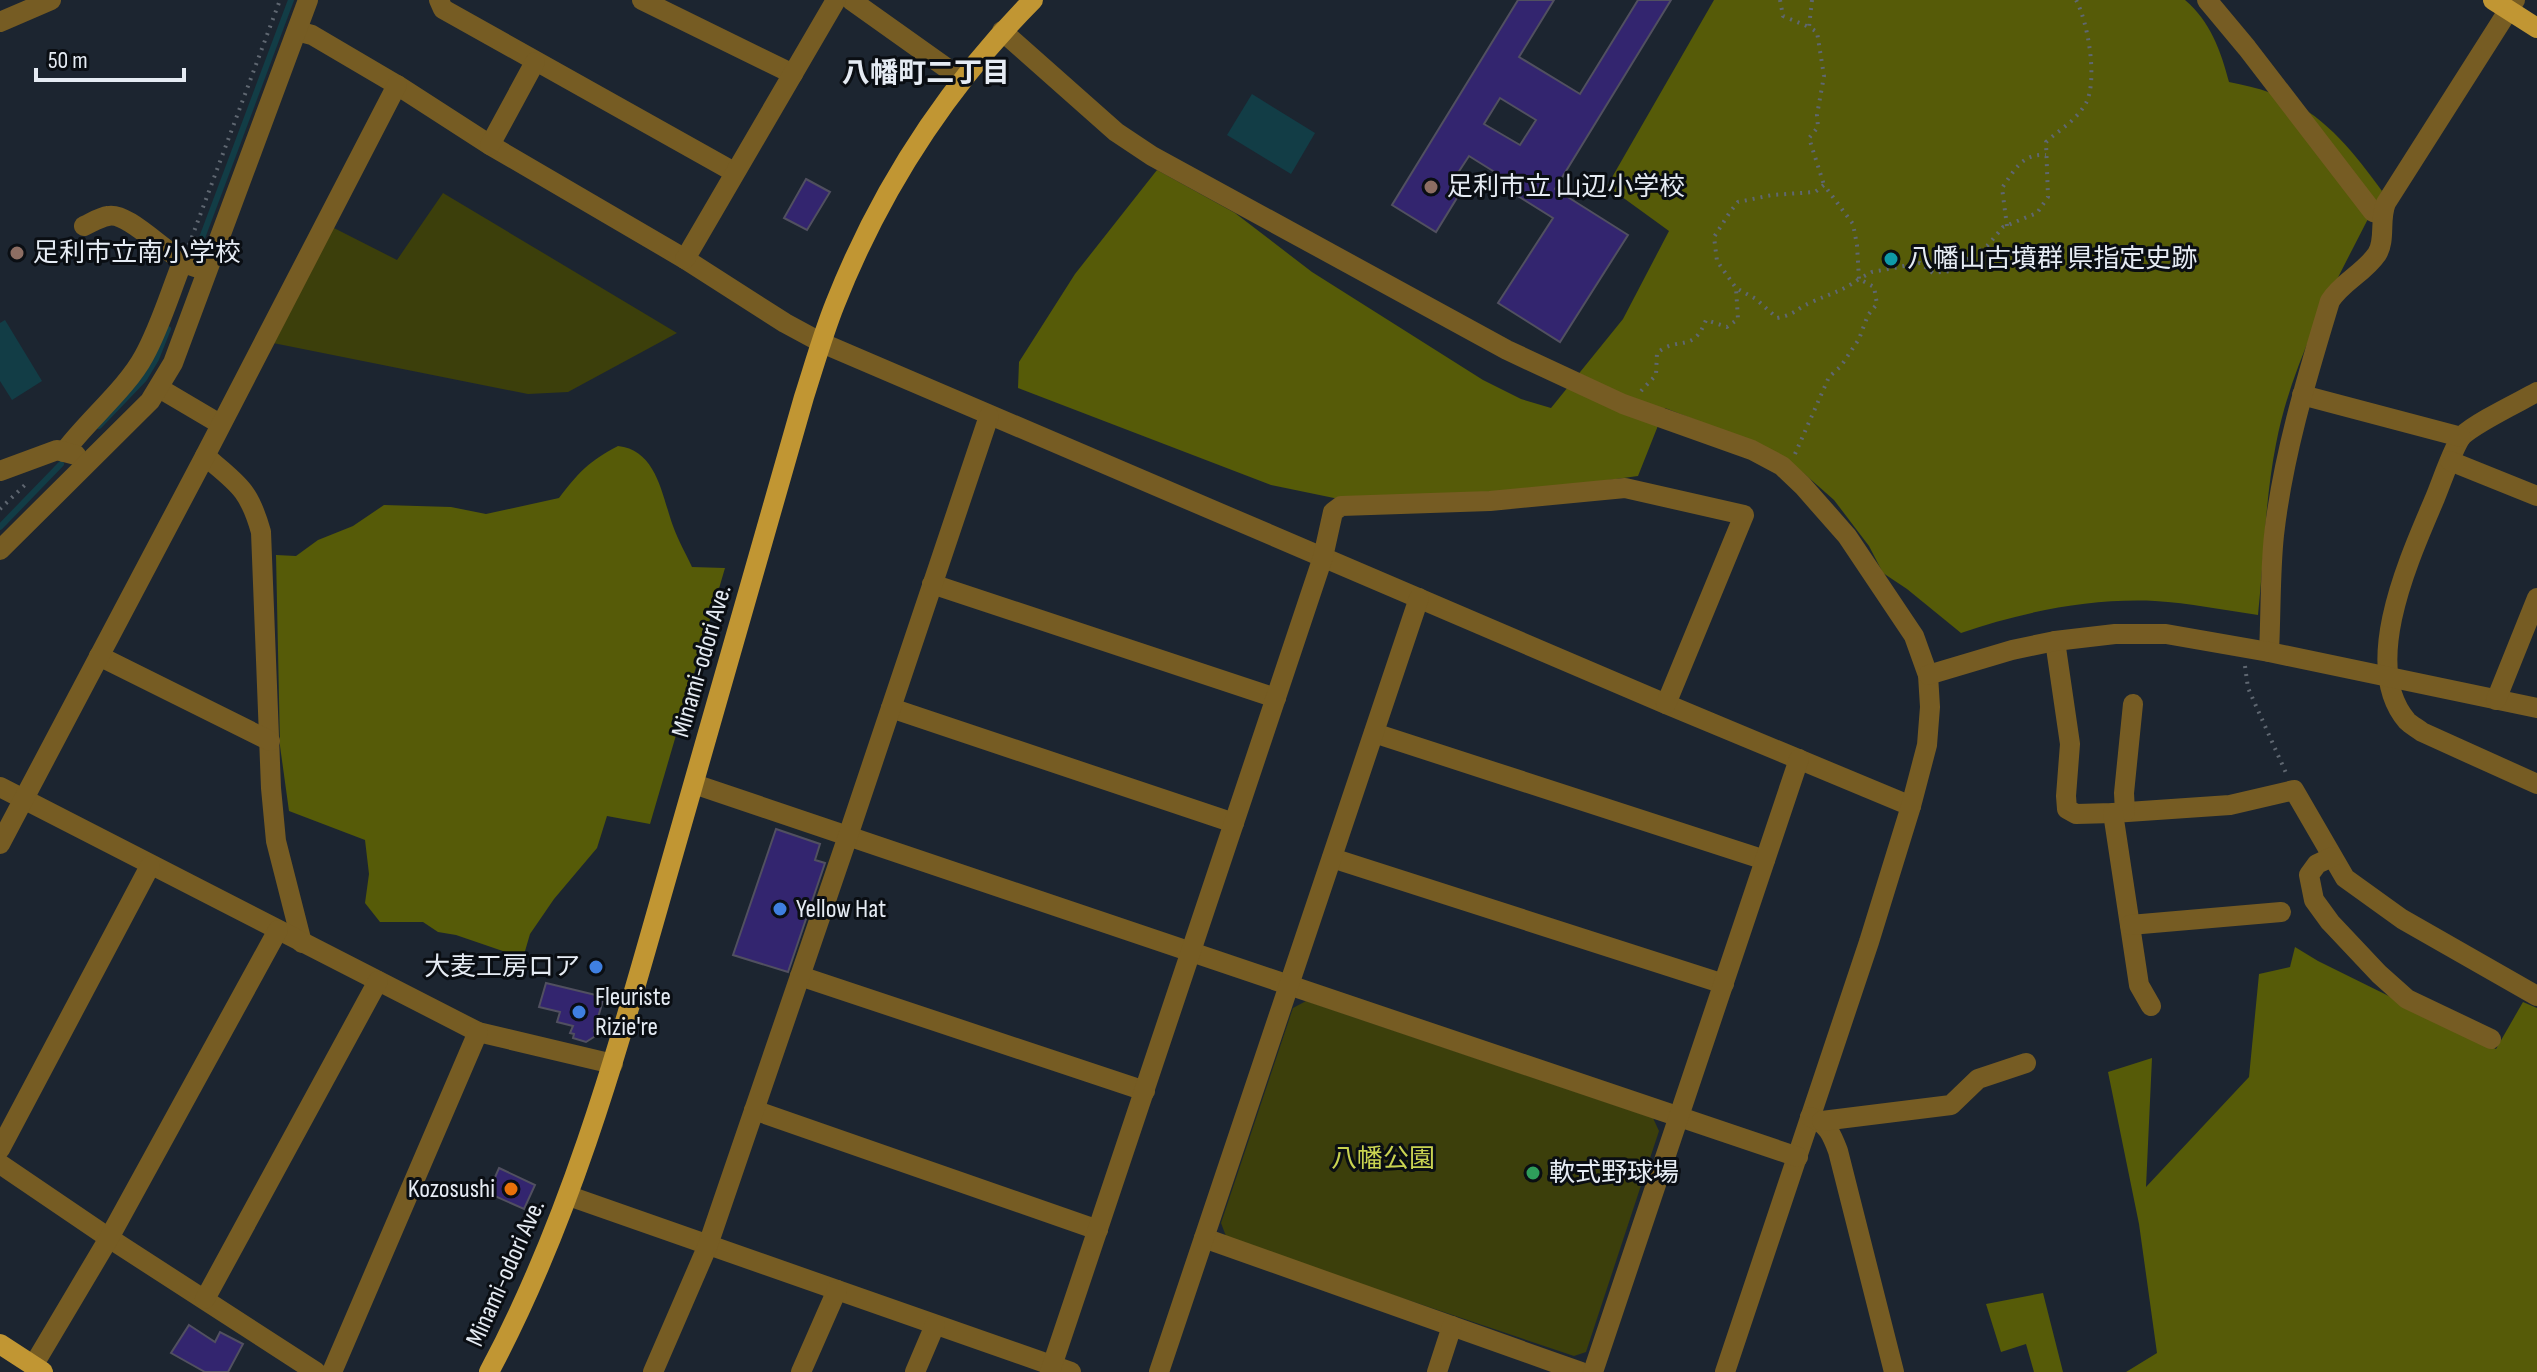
<svg xmlns="http://www.w3.org/2000/svg" width="2537" height="1372" font-family="'Sofia Sans Condensed','Noto Sans JP',sans-serif">
<style>
.green{fill:#3c3f0b}
.forest{fill:#565b08}
.water{fill:#123d46}
.lines{fill:none;stroke-linecap:round;stroke-linejoin:round}
.stream{stroke:#123d46;stroke-width:6}
.building{fill:#33256f;stroke:#515060;stroke-width:2;fill-rule:evenodd}
.path{stroke:#5f6771;stroke-width:4;stroke-dasharray:2 6;stroke-linecap:butt}
.minor{stroke:#765c23;stroke-width:20}
.major{stroke:#c19633;stroke-width:20}
.education-dot{fill:#8d6e63;stroke:#0a0e13;stroke-width:3}
.culture-dot{fill:#0f9aa8;stroke:#0a0e13;stroke-width:3}
.shop-dot{fill:#3f7fe0;stroke:#0a0e13;stroke-width:3}
.leisure-dot{fill:#2e9e5b;stroke:#0a0e13;stroke-width:3}
.food-dot{fill:#e8710a;stroke:#0a0e13;stroke-width:3}
.labels{text-anchor:middle;dominant-baseline:central;stroke-width:6;stroke-linejoin:round;paint-order:stroke}
.poi-label{font-size:26px;fill:#e5ebf3;stroke:#0a0e13;text-anchor:start}
.street-label{font-size:26px;fill:#e5ebf3;stroke:#0a0e13}
.park-label{font-size:26px;fill:#c9d351;stroke:#0a0e13}
.neighbourhood-label{font-size:28px;font-weight:bold;fill:#e5ebf3;stroke:#0a0e13}
</style>
<rect width="100%" height="100%" fill="#1c2530"/>
<g class="green">
<path d="M443,193L677,333L568,392L528,394L273,343L332,227L397,260Z"/>
<path d="M1306,1001L1653,1118L1659,1131L1586,1352L1574,1356L1227,1239L1221,1223L1293,1008Z"/>
</g>
<g class="forest">
<path d="M1714,0H2185C2210,21 2221,51 2229,82C2243,85 2258,88 2271,93C2321,110 2352,150 2382,191C2342,272 2293,354 2276,444C2265,500 2264,558 2258,615C2224,610 2189,603 2155,601C2091,598 2021,612 1961,633L1907,589L1883,573L1869,546L1834,500L1800,470L1760,445L1665,408L1638,476L1557,487L1367,501L1334,498L1271,485L1018,388L1019,362L1075,274L1157,170L1235,213L1312,272L1483,380L1521,399L1551,408L1623,319L1669,231L1607,186Z"/>
<path d="M618,446C657,450 662,496 673,526C678,540 686,554 692,567L725,568L650,824L607,816L597,848L554,899L530,934L523,958L456,935L438,932L423,922H380L365,903L369,874L365,840L289,811L280,746L276,555L296,556L318,540L353,526L384,505L451,507L486,514L559,498C578,473 589,461 618,446Z"/>
<path d="M2295,947L2318,961L2496,1049L2523,1002L2537,1008V1372H2126L2157,1353L2139,1224L2108,1072L2152,1058L2146,1187L2249,1077L2259,974L2290,967Z"/>
<path d="M2043,1293L2063,1372H2034L2026,1344L2001,1352L1986,1304Z"/>
</g>
<g class="water">
<path d="M1252,94L1315,133L1291,174L1227,135Z"/>
<path d="M5,320L42,381L12,400L0,381V323Z"/>
</g>
<g class="lines">
<g class="stream">
<path d="M193,262L291,0"/>
<path d="M99,426L144,379L156,359L168,329"/>
<path d="M0,527L61,464"/>
</g>
</g>
<g class="building">
<path d="M1518,0H1554L1519,57L1580,94L1638,0H1671L1555,189L1628,235L1560,342L1498,303L1553,218L1497,183L1501,176L1469,156L1452,182L1463,188L1436,232L1392,205ZM1500,98L1536,120L1520,145L1484,124Z"/>
<path d="M806,179L830,192L807,230L784,218Z"/>
<path d="M776,829L820,844L815,860L825,863L788,972L733,955Z"/>
<path d="M546,983L604,997L594,1031L597,1035L586,1042L573,1038L574,1034L570,1033L573,1026L557,1022L560,1012L539,1007Z"/>
<path d="M499,1168L535,1185L524,1209L488,1193Z"/>
<path d="M189,1325L215,1342L220,1332L243,1344L228,1372H205L171,1353Z"/>
</g>
<g class="lines">
<g class="path">
<path d="M1780,0L1783,16L1809,27"/>
<path d="M1812,0L1809,27L1817,32L1824,76L1817,115L1818,127L1809,138L1824,185"/>
<path d="M2007,226L2002,188C2014,171 2022,153 2046,155"/>
<path d="M189,245L280,0"/>
<path d="M1641,391L1656,375L1657,353C1679,335 1693,354 1706,320L1727,327L1738,319L1736,288"/>
<path d="M1795,454L1829,377L1841,366L1859,339L1868,315L1877,304L1874,287L1859,279C1841,292 1831,293 1812,302C1795,309 1797,314 1777,318L1756,299L1736,288L1717,261L1714,237L1730,212L1738,202L1772,195L1815,192L1824,185L1853,224L1857,245L1859,279L1872,272L1920,263L1933,273L1950,271L1988,245L2003,227L2037,213L2048,197L2046,142C2060,129 2076,121 2086,103C2098,80 2088,22 2076,0"/>
<path d="M0,509L27,483"/>
<path d="M2245,666L2248,688L2286,773"/>
</g>
<g class="minor">
<path d="M439,0L443,9L734,172"/>
<path d="M642,0L793,74"/>
<path d="M851,0L962,79"/>
<path d="M2207,0L2247,48L2373,212L2381,214"/>
<path d="M0,22L51,0"/>
<path d="M297,31L312,35L397,85L490,145L685,259L785,323L822,343L1666,704L1911,806"/>
<path d="M1002,31L1116,132L1152,156L1507,350L1623,404L1752,450L1782,466L1803,486L1847,536L1914,636L1928,675L1930,707L1927,745L1911,806L1869,942L1725,1372"/>
<path d="M490,145L535,62"/>
<path d="M84,226C91,223 100,217 108,216C129,211 170,259 195,267"/>
<path d="M685,259L836,0"/>
<path d="M159,388L220,424"/>
<path d="M2537,392C2519,402 2475,423 2462,436C2454,445 2441,484 2435,498C2411,555 2359,665 2407,721C2411,725 2417,728 2422,732L2537,784"/>
<path d="M2302,395L2461,437"/>
<path d="M64,452C87,421 127,388 144,356C160,327 170,293 182,263"/>
<path d="M205,456C238,484 249,489 261,532L271,788L276,841L302,943"/>
<path d="M2450,461L2537,496"/>
<path d="M0,471L57,450L76,455"/>
<path d="M0,550L150,401L173,363L308,0"/>
<path d="M932,584L1276,698"/>
<path d="M2055,641L2070,744L2066,796L2067,809L2076,814L2113,813L2230,805L2294,790L2345,878L2402,919L2537,996"/>
<path d="M2269,652C2271,613 2270,573 2274,535C2283,455 2307,377 2330,301C2342,282 2364,273 2377,254C2386,240 2379,219 2386,203L2515,0"/>
<path d="M99,656L270,741"/>
<path d="M1928,675L2012,650L2055,641L2115,634H2166L2269,652L2537,708"/>
<path d="M2496,700L2537,598"/>
<path d="M891,708L1234,823"/>
<path d="M1374,733L1765,860"/>
<path d="M694,784L1798,1157"/>
<path d="M0,787L478,1032L613,1064"/>
<path d="M2125,812L2124,793L2133,704"/>
<path d="M2113,813L2139,985L2151,1006"/>
<path d="M0,844L205,456L397,85"/>
<path d="M2332,857L2317,864L2309,875L2314,900L2330,922L2379,974L2407,999L2491,1039"/>
<path d="M1332,858L1724,984"/>
<path d="M2130,925L2281,912"/>
<path d="M800,976L1145,1091"/>
<path d="M754,1110L1098,1230"/>
<path d="M1810,1117C1828,1124 1832,1135 1838,1151L1894,1372"/>
<path d="M1822,1121L1951,1105L1978,1079L2026,1063"/>
<path d="M0,1149L150,866"/>
<path d="M0,1164L109,1238L316,1372"/>
<path d="M569,1196L1071,1372"/>
<path d="M1204,1238L1581,1372"/>
<path d="M205,1299L378,981"/>
<path d="M33,1366L109,1238L278,930"/>
<path d="M332,1372L478,1032"/>
<path d="M653,1372L708,1245L848,836L989,416"/>
<path d="M801,1372L837,1290"/>
<path d="M915,1372L935,1325"/>
<path d="M1050,1372L1323,557L1333,512L1341,506L1490,501L1625,488L1744,515L1666,704"/>
<path d="M1159,1372L1419,598"/>
<path d="M1437,1372L1452,1326"/>
<path d="M1593,1372L1799,759"/>
</g>
<g class="major">
<path d="M2493,0L2537,28"/>
<path d="M0,1344L43,1372"/>
<path d="M489,1372C570,1220 616,1055 663,890C710,726 757,561 804,397C814,366 823,334 835,304C880,190 947,87 1033,0"/>
</g>
</g>
<g class="education-dot">
<circle cx="1431" cy="187" r="8"/>
<circle cx="17" cy="253" r="8"/>
</g>
<circle class="culture-dot" cx="1891" cy="259" r="8"/>
<g class="shop-dot">
<circle cx="780" cy="909" r="8"/>
<circle cx="596" cy="967" r="8"/>
<circle cx="579" cy="1012" r="8"/>
</g>
<circle class="leisure-dot" cx="1533" cy="1173" r="8"/>
<circle class="food-dot" cx="511" cy="1189" r="8"/>
<g class="labels">
<g class="poi-label">
<text x="1447" y="187">足利市立 山辺小学校</text>
<text x="33" y="253">足利市立南小学校</text>
<text x="1907" y="259">八幡山古墳群 県指定史跡</text>
<text x="796" y="909">Yellow Hat</text>
<text x="580" y="967" text-anchor="end">大麦工房ロア</text>
<text x="595" y="997">Fleuriste<tspan x="595" dy="30">Rizie're</tspan></text>
<text x="1549" y="1173">軟式野球場</text>
<text x="495" y="1189" text-anchor="end">Kozosushi</text>
</g>
<g class="street-label">
<text transform="translate(702 661) rotate(-74)">Minami-odori Ave.</text>
<text transform="translate(506 1273) rotate(-66)">Minami-odori Ave.</text>
</g>
<g class="park-label">
<text x="1383" y="1159">八幡公園</text>
</g>
<g class="neighbourhood-label">
<text x="926" y="73">八幡町二丁目</text>
</g>
</g>
<path d="M36 68v12h148v-12" fill="none" stroke="#e5ebf3" stroke-width="4"/>
<text x="48" y="68" font-size="24" fill="#e5ebf3" stroke="#0a0e13" stroke-width="6" paint-order="stroke">50 m</text>
</svg>
